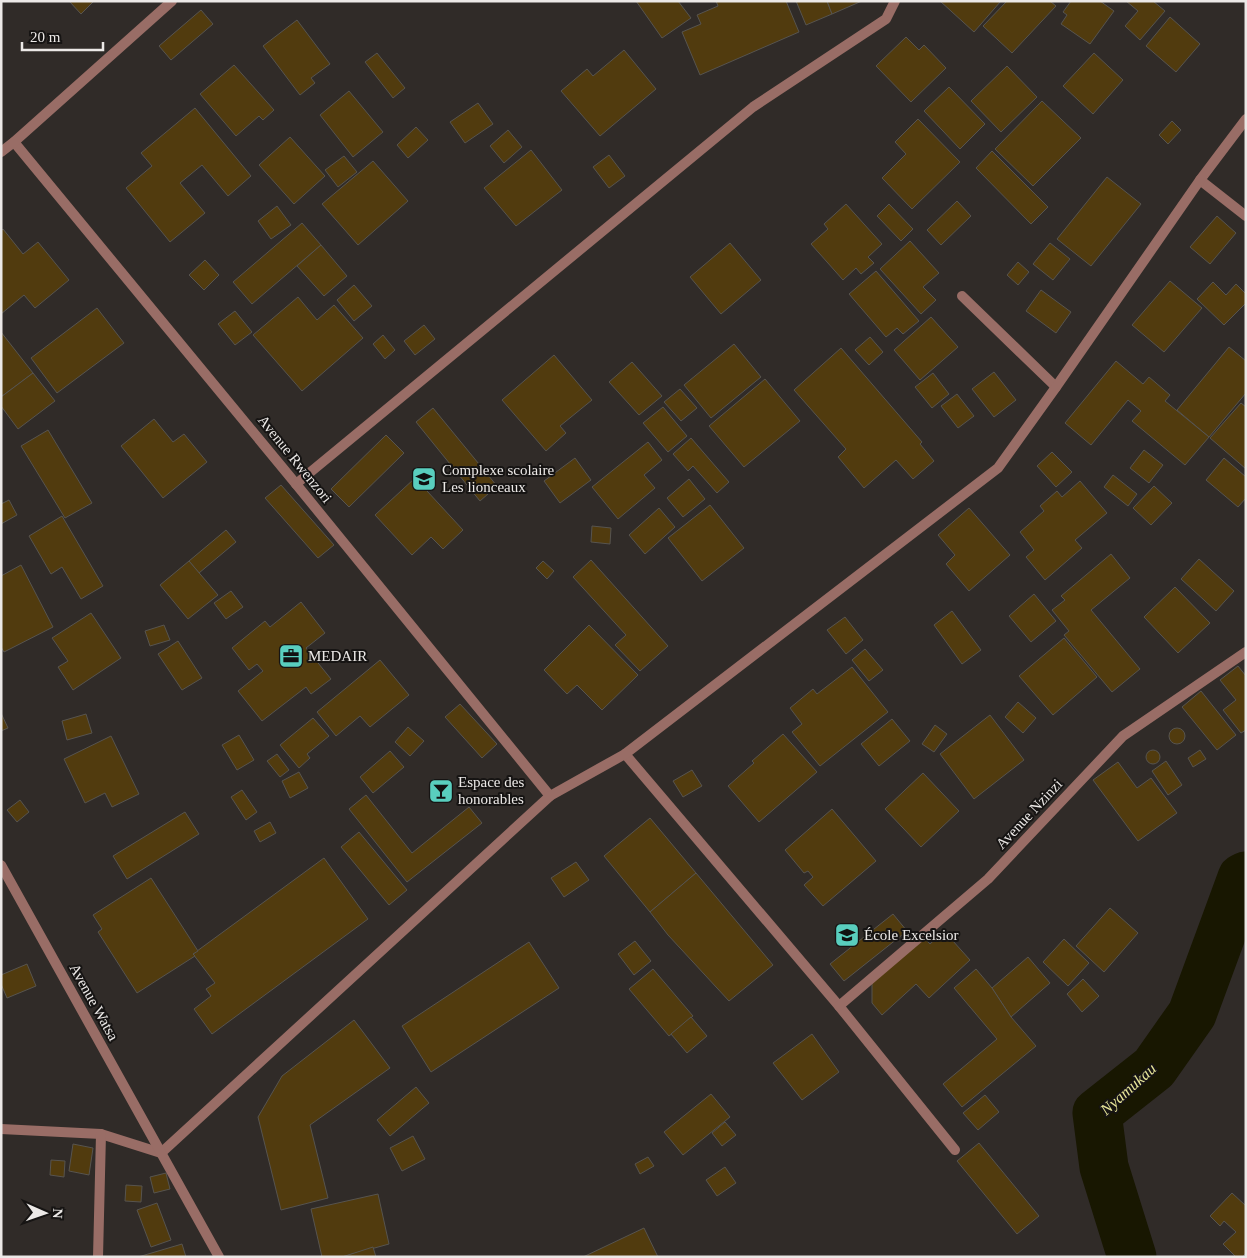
<svg xmlns="http://www.w3.org/2000/svg" width="1247" height="1258" font-family="Georgia,serif">
<style>
.lines{fill:none;stroke-linecap:round;stroke-linejoin:round}
.river{stroke:#181701;stroke-width:49}
.building{fill:#513b0e;stroke:#57544f}
.service{stroke:#996d66;stroke-width:10}
.minor{stroke:#996d66;stroke-width:10}
.tertiary{stroke:#996d66;stroke-width:10}
.labels{text-anchor:middle;dominant-baseline:central;stroke-width:4;stroke-linejoin:round;paint-order:stroke}
.street-label{font-size:15px;fill:#ece9e7;stroke:#161413}
.poi-label{font-size:15px;fill:#ece9e7;stroke:#161413;text-anchor:start}
.water-label{font-size:16px;font-style:italic;fill:#e7e599;stroke:#161413}
</style>
<rect width="100%" height="100%" fill="#302b28"/>
<g class="lines">
<path class="river" d="M1132,1257L1104,1167L1097,1113L1154,1068L1192,1014L1242,878L1246,876"/>
</g>
<g class="building">
<path d="M69,1H94L81,14Z"/>
<path d="M636,1H678L691,18L662,38Z"/>
<path d="M716,1H786L799,32L700,75L682,32L701,24L697,15L718,6Z"/>
<path d="M796,1H827L832,14L806,25Z"/>
<path d="M827,1H862L832,14Z"/>
<path d="M940,1H1001L974,32Z"/>
<path d="M1007,1H1050L1056,6L1012,53L983,26Z"/>
<path d="M1071,1H1100L1114,11L1090,44L1061,24L1067,15L1063,12Z"/>
<path d="M1126,1H1153L1165,11L1140,40L1125,26L1138,11Z"/>
<path d="M201,10L213,24L171,60L159,46Z"/>
<path d="M1170,17L1200,44L1176,72L1146,46Z"/>
<path d="M297,20L330,64L311,78L315,83L300,95L263,46Z"/>
<path d="M906,37L919,50L924,45L946,68L911,102L876,66Z"/>
<path d="M624,50L656,89L600,136L561,91L587,69L593,76Z"/>
<path d="M377,53L405,88L393,98L365,62Z"/>
<path d="M1094,53L1123,80L1093,114L1063,86Z"/>
<path d="M234,65L274,110L263,120L259,116L236,136L200,94Z"/>
<path d="M1007,66L1037,97L1001,132L971,101Z"/>
<path d="M949,87L985,124L960,149L924,111Z"/>
<path d="M349,91L383,132L353,157L320,115Z"/>
<path d="M1042,101L1081,138L1033,186L995,149Z"/>
<path d="M478,103L493,124L465,143L450,122Z"/>
<path d="M195,108L251,176L228,196L202,165L180,183L205,213L170,242L126,188L152,166L141,153Z"/>
<path d="M918,119L960,162L912,209L882,178L906,154L895,142Z"/>
<path d="M1172,121L1181,130L1168,144L1159,135Z"/>
<path d="M416,127L428,140L408,158L397,145Z"/>
<path d="M508,130L522,147L504,163L490,146Z"/>
<path d="M290,137L325,176L294,204L259,165Z"/>
<path d="M531,150L562,190L516,226L484,188Z"/>
<path d="M992,151L1048,207L1031,224L976,168Z"/>
<path d="M609,155L625,176L609,188L593,167Z"/>
<path d="M344,156L357,172L338,187L325,170Z"/>
<path d="M373,161L408,201L358,245L322,204Z"/>
<path d="M1107,177L1141,204L1091,266L1057,239Z"/>
<path d="M957,201L971,216L941,245L927,230Z"/>
<path d="M846,204L882,244L868,257L874,263L861,274L856,268L843,280L811,244L828,229L824,224Z"/>
<path d="M889,204L913,229L901,241L877,216Z"/>
<path d="M277,206L291,225L271,239L258,221Z"/>
<path d="M1217,216L1236,233L1210,264L1190,247Z"/>
<path d="M302,223L321,245L252,304L233,282Z"/>
<path d="M3,229L23,254L38,242L69,280L35,308L24,295L1,314V231Z"/>
<path d="M910,241L939,273L923,287L936,300L921,314L880,269Z"/>
<path d="M730,243L761,280L721,314L690,277Z"/>
<path d="M1050,243L1070,259L1053,280L1033,264Z"/>
<path d="M321,245L347,276L324,296L297,266Z"/>
<path d="M205,260L219,275L204,290L189,275Z"/>
<path d="M1018,262L1029,272L1018,285L1007,275Z"/>
<path d="M876,271L919,321L903,334L897,328L886,337L849,294Z"/>
<path d="M1170,281L1202,308L1164,352L1132,325Z"/>
<path d="M1213,282L1226,295L1236,284L1246,294V303L1224,325L1197,299Z"/>
<path d="M354,285L372,306L354,321L337,300Z"/>
<path d="M1041,290L1071,312L1056,333L1026,311Z"/>
<path d="M298,297L317,320L334,305L363,338L302,391L253,335Z"/>
<path d="M97,308L124,343L57,393L31,358Z"/>
<path d="M235,311L252,332L235,345L218,324Z"/>
<path d="M931,317L958,347L920,380L894,350Z"/>
<path d="M424,325L435,339L415,355L404,341Z"/>
<path d="M1,332L33,373L1,397Z"/>
<path d="M383,335L395,350L385,359L373,344Z"/>
<path d="M870,337L883,352L869,365L855,350Z"/>
<path d="M734,344L761,377L711,418L684,385Z"/>
<path d="M1229,347L1246,361V393L1209,437L1177,410Z"/>
<path d="M841,348L922,442L920,444L934,461L913,479L896,460L864,488L838,457L846,449L794,390Z"/>
<path d="M554,355L592,400L560,426L566,433L546,451L502,400Z"/>
<path d="M1116,361L1143,384L1149,377L1170,395L1165,401L1209,437L1185,465L1132,421L1141,411L1128,400L1091,445L1065,423Z"/>
<path d="M632,362L662,396L639,415L609,382Z"/>
<path d="M994,372L1016,400L994,417L972,389Z"/>
<path d="M33,373L55,401L18,429L1,406V397Z"/>
<path d="M933,373L949,394L932,408L915,387Z"/>
<path d="M765,379L800,421L744,467L709,426Z"/>
<path d="M680,389L697,408L681,421L664,402Z"/>
<path d="M957,394L974,416L958,428L941,406Z"/>
<path d="M1241,403L1246,407V469L1210,438Z"/>
<path d="M663,407L687,436L668,452L643,423Z"/>
<path d="M433,408L497,486L480,501L416,422Z"/>
<path d="M154,419L173,442L184,434L207,462L163,498L121,446Z"/>
<path d="M48,430L92,503L65,518L21,446Z"/>
<path d="M386,435L404,453L349,507L331,489Z"/>
<path d="M691,438L729,482L717,493L693,466L688,471L673,454Z"/>
<path d="M648,442L662,460L644,475L655,488L618,519L592,487Z"/>
<path d="M1144,450L1163,465L1149,483L1130,468Z"/>
<path d="M1052,452L1072,472L1056,487L1037,466Z"/>
<path d="M575,458L591,480L560,503L544,481Z"/>
<path d="M1224,458L1246,477V498L1238,507L1206,480Z"/>
<path d="M1113,475L1137,494L1128,506L1104,487Z"/>
<path d="M415,478L463,530L443,549L431,537L412,555L375,515Z"/>
<path d="M689,479L705,499L683,517L667,498Z"/>
<path d="M1080,481L1107,513L1075,540L1082,548L1045,580L1026,557L1034,550L1020,532L1044,511L1040,506L1057,491L1062,497Z"/>
<path d="M281,485L334,545L318,558L265,498Z"/>
<path d="M1154,486L1172,503L1151,525L1133,508Z"/>
<path d="M9,500L17,515L1,524V504Z"/>
<path d="M710,505L744,548L702,581L668,538Z"/>
<path d="M659,508L675,527L645,554L629,535Z"/>
<path d="M969,508L1010,555L969,591L946,564L955,555L938,535Z"/>
<path d="M62,516L103,586L81,599L62,567L51,574L29,536Z"/>
<path d="M592,526L611,528L610,544L591,542Z"/>
<path d="M226,530L236,542L199,573L189,561Z"/>
<path d="M1111,554L1130,578L1091,610L1140,669L1112,692L1064,635L1069,631L1052,610L1065,600L1061,596Z"/>
<path d="M1199,559L1234,591L1216,611L1181,579Z"/>
<path d="M591,560L668,646L640,671L615,645L626,635L573,577Z"/>
<path d="M189,561L218,595L188,619L160,585Z"/>
<path d="M543,561L554,571L547,579L536,568Z"/>
<path d="M21,565L53,627L4,652L1,647V576Z"/>
<path d="M1175,587L1210,623L1178,653L1144,617Z"/>
<path d="M231,591L243,607L226,619L214,603Z"/>
<path d="M1034,594L1056,621L1031,642L1009,616Z"/>
<path d="M301,602L325,633L306,648L331,679L311,694L306,687L262,721L238,691L263,671L257,664L249,670L232,648L265,621L270,627Z"/>
<path d="M952,611L981,650L962,664L934,625Z"/>
<path d="M91,613L121,658L73,690L58,667L68,661L52,638Z"/>
<path d="M845,617L863,640L846,654L827,630Z"/>
<path d="M164,625L170,640L150,646L145,631Z"/>
<path d="M589,625L638,675L602,710L577,685L567,694L544,670Z"/>
<path d="M1064,638L1097,677L1053,715L1019,676Z"/>
<path d="M178,641L202,678L182,690L158,654Z"/>
<path d="M865,649L883,670L869,681L852,660Z"/>
<path d="M380,660L409,695L370,727L360,716L336,736L317,712Z"/>
<path d="M1238,666L1246,676V730L1241,733L1223,710L1236,700L1220,680Z"/>
<path d="M852,667L888,712L820,766L792,732L802,724L790,708L813,689L817,694Z"/>
<path d="M1201,691L1236,735L1217,750L1182,707Z"/>
<path d="M1018,702L1036,718L1023,733L1005,717Z"/>
<path d="M460,704L497,744L482,758L445,717Z"/>
<path d="M1,713L8,728L1,731Z"/>
<path d="M86,714L92,733L67,740L62,721Z"/>
<path d="M990,715L1024,760L974,799L940,754Z"/>
<path d="M313,718L329,736L307,754L310,758L299,768L280,745Z"/>
<path d="M892,719L910,741L879,766L861,744Z"/>
<path d="M935,725L947,734L934,752L922,744Z"/>
<path d="M408,727L424,741L410,756L395,742Z"/>
<circle cx="1177" cy="736" r="8"/>
<path d="M783,734L817,772L759,822L728,786L754,763L752,761Z"/>
<path d="M239,735L254,760L237,770L222,745Z"/>
<path d="M111,736L139,794L112,807L105,793L85,803L64,759Z"/>
<circle cx="1153" cy="757" r="7"/>
<path d="M1200,750L1206,759L1193,767L1188,758Z"/>
<path d="M390,751L404,767L373,793L360,777Z"/>
<path d="M277,754L289,770L280,777L267,761Z"/>
<path d="M1166,761L1182,785L1168,795L1152,771Z"/>
<path d="M1118,762L1137,788L1151,778L1177,813L1138,841L1093,780Z"/>
<path d="M692,770L702,786L683,797L673,781Z"/>
<path d="M299,772L308,788L290,798L282,781Z"/>
<path d="M923,773L959,811L921,847L885,809Z"/>
<path d="M242,790L257,812L246,820L231,797Z"/>
<path d="M366,795L412,853L469,807L482,823L407,882L349,809Z"/>
<path d="M20,800L29,812L17,822L7,810Z"/>
<path d="M832,809L876,861L823,906L804,885L813,877L808,871L804,873L785,850Z"/>
<path d="M185,812L199,834L127,879L113,856Z"/>
<path d="M650,818L696,873L650,912L604,856Z"/>
<path d="M270,822L276,833L260,842L254,831Z"/>
<path d="M359,832L407,890L389,905L341,847Z"/>
<path d="M324,858L368,919L212,1034L194,1009L211,996L206,989L215,983L193,954Z"/>
<path d="M576,862L589,880L564,897L551,878Z"/>
<path d="M696,873L773,965L729,1001L668,935L650,912Z"/>
<path d="M151,878L198,951L193,954L195,956L137,993L98,932L102,929L93,915Z"/>
<path d="M1110,908L1138,933L1104,972L1076,946Z"/>
<path d="M893,914L907,931L844,981L830,964Z"/>
<path d="M944,931L970,960L929,998L916,984L882,1015L872,1003V975L919,932L930,944Z"/>
<path d="M1064,939L1089,963L1068,986L1043,962Z"/>
<path d="M635,941L651,961L634,975L618,954Z"/>
<path d="M529,942L559,988L431,1072L402,1026Z"/>
<path d="M1028,957L1050,983L1011,1017L992,988Z"/>
<path d="M27,964L36,986L7,998L1,984V975Z"/>
<path d="M653,969L693,1016L669,1036L629,989Z"/>
<path d="M976,969L992,988L1011,1017L1036,1046L962,1107L943,1084L997,1039L954,988Z"/>
<path d="M1083,979L1099,996L1082,1012L1067,994Z"/>
<path d="M691,1017L707,1036L687,1053L671,1034Z"/>
<path d="M354,1020L390,1068L310,1125L328,1198L281,1210L258,1117L282,1076Z"/>
<path d="M812,1034L839,1072L802,1100L773,1063Z"/>
<path d="M416,1087L429,1103L390,1136L377,1120Z"/>
<path d="M711,1094L730,1117L683,1155L664,1132Z"/>
<path d="M985,1095L999,1112L978,1130L963,1113Z"/>
<path d="M725,1122L736,1135L722,1146L712,1133Z"/>
<path d="M413,1136L425,1159L402,1171L390,1148Z"/>
<path d="M979,1143L1039,1216L1017,1234L957,1161Z"/>
<path d="M73,1144L93,1148L89,1175L69,1171Z"/>
<path d="M648,1157L654,1166L640,1174L635,1164Z"/>
<path d="M51,1160L65,1161L64,1177L50,1175Z"/>
<path d="M725,1167L736,1183L717,1196L706,1180Z"/>
<path d="M166,1173L170,1189L154,1193L150,1177Z"/>
<path d="M126,1185L142,1186L141,1202L125,1201Z"/>
<path d="M1232,1193L1246,1206V1253L1242,1257H1236L1223,1244L1236,1232L1224,1221L1220,1226L1210,1216Z"/>
<path d="M378,1194L389,1244L342,1257H322L311,1209Z"/>
<path d="M157,1203L171,1240L151,1247L137,1210Z"/>
<path d="M644,1228L658,1257H583Z"/>
<path d="M182,1244L186,1257H138Z"/>
<path d="M373,1247L376,1257H342Z"/>
</g>
<g class="lines">
<path class="service" d="M962,296L1056,387"/>
<g class="minor">
<path d="M14,142L296,484L550,796"/>
<path d="M1200,180L1246,216"/>
<path d="M296,484L753,107L886,19L895,1"/>
<path d="M625,754L839,1006L955,1150"/>
<path d="M839,1006L988,879L1123,736L1246,652"/>
<path d="M1,1129L101,1134L161,1153L550,796L625,754L998,468L1056,387L1200,180L1246,119"/>
<path d="M98,1257L101,1134"/>
</g>
<g class="tertiary">
<path d="M1,152L14,142L172,1"/>
<path d="M1,865L219,1257"/>
</g>
</g>
<defs>
<symbol id="school-square" viewBox="-11 -11 22 22"><rect x="-9" y="-9" width="18" height="18" rx="4" fill="#59cebe" stroke="#161413"/><path d="M0-5L7-2L0 1L-7-2ZM-4 1L0 2.5L4 1V4Q0 6-4 4Z" fill="#111"/></symbol>
<symbol id="office-square" viewBox="-11 -11 22 22"><rect x="-9" y="-9" width="18" height="18" rx="4" fill="#59cebe" stroke="#161413"/><path d="M-6-3h4V-5.5h4V-3h4V5H-6ZM-1-4.5V-3h2v-1.5ZM-6 0V1H6V0Z" fill="#111"/></symbol>
<symbol id="bar-square" viewBox="-11 -11 22 22"><rect x="-9" y="-9" width="18" height="18" rx="4" fill="#59cebe" stroke="#161413"/><path d="M-6-5H6L.8 .8V4.5H3.5V6h-7V4.5H-.8V.8Z" fill="#111"/></symbol>
</defs>
<g fill-rule="evenodd">
<use href="#school-square" x="410" y="465" width="28" height="28"/>
<use href="#office-square" x="277" y="642" width="28" height="28"/>
<use href="#bar-square" x="427" y="777" width="28" height="28"/>
<use href="#school-square" x="833" y="921" width="28" height="28"/>
</g>
<g class="labels">
<g class="street-label">
<text transform="translate(295 459) rotate(51)">Avenue Rwenzori</text>
<text transform="translate(1029 814) rotate(-47)">Avenue Nzinzi</text>
<text transform="translate(94 1002) rotate(61)">Avenue Watsa</text>
</g>
<g class="poi-label">
<text x="442" y="470">Complexe scolaire<tspan x="442" dy="17">Les lionceaux</tspan></text>
<text x="308" y="656">MEDAIR</text>
<text x="458" y="782">Espace des<tspan x="458" dy="17">honorables</tspan></text>
<text x="864" y="935">École Excelsior</text>
</g>
<g class="water-label">
<text transform="translate(1128 1089) rotate(-42)">Nyamukau</text>
</g>
</g>
<rect width="1247" height="1258" fill="none" stroke="#ece9e7" stroke-width="5"/>
<g transform="translate(45 1213) rotate(92)" stroke="#161413" stroke-width="4" paint-order="stroke">
<path d="M0-4L9 19L0 12L-9 19Z" fill="#ece9e7"/>
<text y="-8" font-size="14" font-weight="bold" text-anchor="middle" fill="#ece9e7">N</text>
</g>
<path d="M22 42v8h81v-8" fill="none" stroke="#ece9e7" stroke-width="2.5"/>
<text x="30" y="42" font-size="15" fill="#ece9e7" stroke="#161413" stroke-width="4" paint-order="stroke">20 m</text>
</svg>
